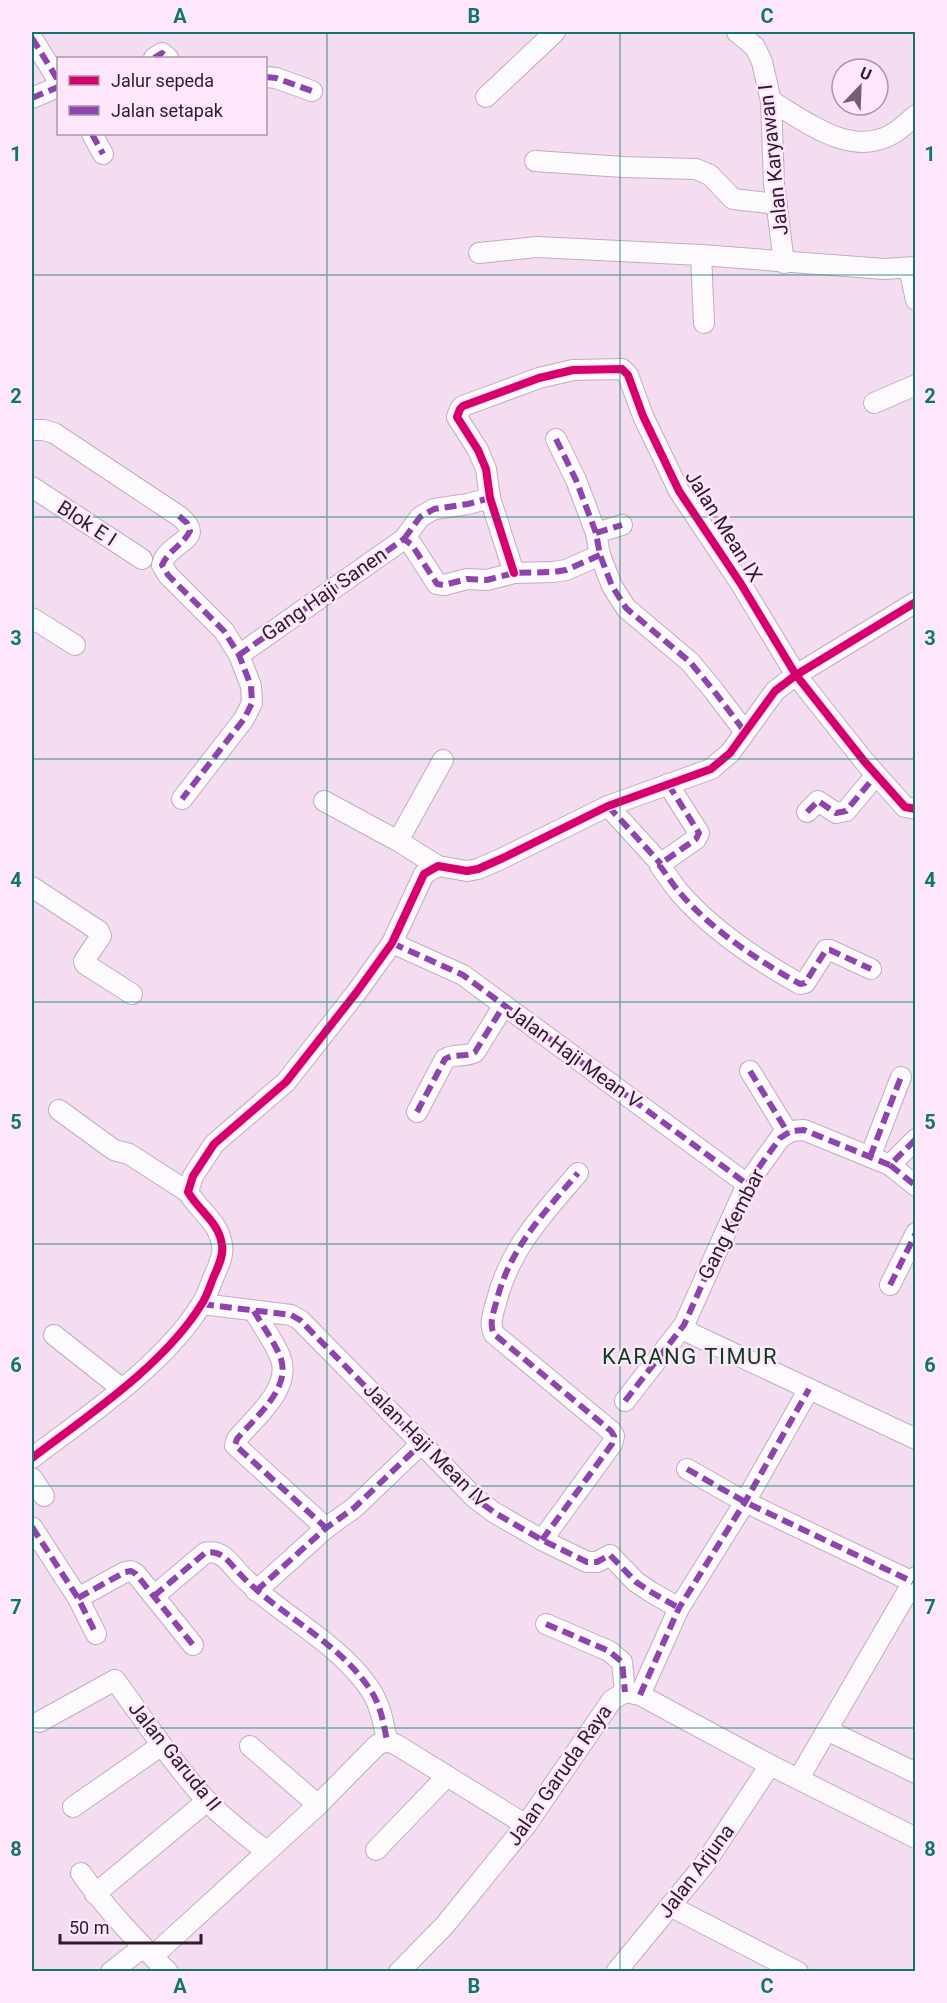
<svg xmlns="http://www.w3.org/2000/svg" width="947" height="2003" font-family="Roboto,sans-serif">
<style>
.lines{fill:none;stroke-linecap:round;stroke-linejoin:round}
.minor-casing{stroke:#c1adbe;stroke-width:22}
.minor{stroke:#fdfafd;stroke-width:20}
.quiet{stroke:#8e44ad;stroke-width:6;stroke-dasharray:12 6;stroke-linecap:butt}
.cycleway-casing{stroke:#fee7fa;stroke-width:11}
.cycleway{stroke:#d6006c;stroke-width:8}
.grid{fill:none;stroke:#0f766e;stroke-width:1.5;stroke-opacity:0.55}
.labels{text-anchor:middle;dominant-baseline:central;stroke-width:5;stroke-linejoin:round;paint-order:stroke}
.street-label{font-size:20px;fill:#2f1b2d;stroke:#fee7fa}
.quarter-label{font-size:22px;letter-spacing:1.5px;fill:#093f1e;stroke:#fee7fa}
.neatline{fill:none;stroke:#0f766e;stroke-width:2}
.grid-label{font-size:20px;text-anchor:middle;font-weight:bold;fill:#0f766e}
</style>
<rect width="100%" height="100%" fill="#f4dcf1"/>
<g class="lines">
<defs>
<g id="minor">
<path d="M737,32L755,47L762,62L771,101L774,184L784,263"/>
<path d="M32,38L58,80"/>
<path d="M154,58L162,53L168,58"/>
<path d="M266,77L276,78L312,91"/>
<path d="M486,97L555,32"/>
<path d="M32,98L58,87"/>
<path d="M771,101C807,122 852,159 894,133C902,128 909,121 916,115"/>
<path d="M92,134L103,154"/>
<path d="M535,161L623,167L696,169L710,175L733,199L777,204"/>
<path d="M479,253L537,247L701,255L884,269L916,267"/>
<path d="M701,255L704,323"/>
<path d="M909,268L916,300"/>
<path d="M874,403L916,385"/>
<path d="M32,430H43L54,433L179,516C205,537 178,540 166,556C164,558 163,562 162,565L168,575L224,631L239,655L251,686L252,703L244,719L182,799"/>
<path d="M556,439L576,480L596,533L600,555L612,586L626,608L690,662L714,691L745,732"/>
<path d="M32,487L142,559"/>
<path d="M596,533L622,525"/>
<path d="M404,539L420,517L434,509L468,504L490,498"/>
<path d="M514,573L490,498L486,469L478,450L457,417L460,409L463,406L539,378L573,370L622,369L628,375L643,416L679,491L741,584L796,675L864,761L905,807L916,809"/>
<path d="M32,618L75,645"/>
<path d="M239,655L404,539L412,545L437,584L444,585L467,579L487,580L514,573L553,572L566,570L600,555"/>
<path d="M668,784L699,833L696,839L663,862L660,866C667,875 673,885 680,893C712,930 757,960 800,984L805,983L826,950H830L871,969"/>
<path d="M324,801L398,841L438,866"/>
<path d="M608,806L661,864"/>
<path d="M807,812L818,801L836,813L846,811L876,775"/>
<path d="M398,841L443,760"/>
<path d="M32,887L99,931L101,936L84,961L85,964L132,994"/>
<path d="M392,943L463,975L747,1184"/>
<path d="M750,1071L788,1133"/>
<path d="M59,1110L114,1150L129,1154L188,1192"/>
<path d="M417,1112L445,1059C454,1053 465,1058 475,1052L504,1005"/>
<path d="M870,1157L901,1077"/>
<path d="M890,1165L916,1186"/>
<path d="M890,1285L916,1233"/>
<path d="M202,1304L291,1315L300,1320L476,1499L495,1513L542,1540L587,1562H597L610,1555L636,1582L651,1592L679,1608"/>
<path d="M254,1311C262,1325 273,1340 280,1356C293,1388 255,1417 237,1439L235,1445L326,1528"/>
<path d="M684,1325L690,1333L916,1439"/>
<path d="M54,1335L121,1388"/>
<path d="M625,1401L684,1325L747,1184L780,1138L791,1131L804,1130L890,1165L916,1139"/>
<path d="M32,1458C87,1416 164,1365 201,1305C207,1297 210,1285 214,1276C218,1267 224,1255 222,1245C219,1222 199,1211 188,1192L193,1176L214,1144L286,1082L356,993L392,943L424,874L438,866L467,871L478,869L503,858L608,806L711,769L730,753L775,691L796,675L916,602"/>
<path d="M687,1469L745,1502L913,1582"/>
<path d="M32,1478L44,1496"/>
<path d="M32,1527L78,1598L96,1634"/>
<path d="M542,1540L612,1444L614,1436L611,1431L494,1334C489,1324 493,1314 496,1303C509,1249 543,1214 578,1173"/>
<path d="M256,1591L326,1528L354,1508L421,1444"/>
<path d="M154,1596L205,1553C221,1549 229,1562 238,1572C277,1614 333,1638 367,1685C380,1702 383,1720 387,1741"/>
<path d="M78,1598L125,1572L131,1571L136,1574L193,1645"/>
<path d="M546,1624L609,1651L622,1662L625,1692"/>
<path d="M640,1695L679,1608L745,1502L809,1389"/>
<path d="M39,1722L115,1680C145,1721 173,1764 207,1801C225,1820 247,1836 267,1852"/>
<path d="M827,1730L916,1773"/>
<path d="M387,1741L397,1745L526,1825"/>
<path d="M250,1746L318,1805"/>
<path d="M799,1778L916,1577"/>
<path d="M73,1807L162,1745"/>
<path d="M376,1850L447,1776"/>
<path d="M81,1873C106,1909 137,1941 168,1972"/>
<path d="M95,1894L207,1801"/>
<path d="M670,1906L798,1972"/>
<path d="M153,1956L318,1805L377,1745L387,1741"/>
<path d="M111,1972L143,1947"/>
<path d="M399,1972L445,1925L526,1825L612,1700L625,1692L640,1695L770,1765L916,1838"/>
<path d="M616,1972L704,1865L770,1765"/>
</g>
</defs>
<use href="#minor" class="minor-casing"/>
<use href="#minor" class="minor"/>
<g class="quiet">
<path d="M32,38L58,80"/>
<path d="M154,58L162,53L168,58"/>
<path d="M266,77L276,78L312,91"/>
<path d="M32,98L58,87"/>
<path d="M92,134L103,154"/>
<path d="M556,439L576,480L596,533L600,555L612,586L626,608L690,662L714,691L745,732"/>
<path d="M179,516L187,523L190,531C183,545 169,550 162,565L168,575L224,631L239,655L251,686L252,703L244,719L182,799"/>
<path d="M596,533L622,525"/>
<path d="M404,539L420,517L434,509L468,504L490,498"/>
<path d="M239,655L404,539L412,545L437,584L444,585L467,579L487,580L514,573L553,572L566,570L600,555"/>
<path d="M668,784L699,833L696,839L663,862L660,866C667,875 673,885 680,893C712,930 757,960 800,984L805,983L826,950H830L871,969"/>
<path d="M608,806L661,864"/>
<path d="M807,812L818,801L836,813L846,811L876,775"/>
<path d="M392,943L463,975L747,1184"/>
<path d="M750,1071L788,1133"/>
<path d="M417,1112L445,1059C454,1053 465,1058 475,1052L504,1005"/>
<path d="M870,1157L901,1077"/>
<path d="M890,1165L916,1186"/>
<path d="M890,1285L916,1233"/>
<path d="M202,1304L291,1315L300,1320L476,1499L495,1513L542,1540L587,1562H597L610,1555L636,1582L651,1592L679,1608"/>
<path d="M254,1311C262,1325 273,1340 280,1356C293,1388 255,1417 237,1439L235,1445L326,1528"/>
<path d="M625,1401L684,1325L747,1184L780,1138L791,1131L804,1130L890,1165L916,1139"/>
<path d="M687,1469L745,1502L913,1582"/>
<path d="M32,1527L78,1598L96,1634"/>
<path d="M542,1540L612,1444L614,1436L611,1431L494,1334C489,1324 493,1314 496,1303C509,1249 543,1214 578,1173"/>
<path d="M256,1591L326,1528L354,1508L421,1444"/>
<path d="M154,1596L205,1553C221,1549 229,1562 238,1572C277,1614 333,1638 367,1685C380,1702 383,1720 387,1741"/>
<path d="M78,1598L125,1572L131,1571L136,1574L193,1645"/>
<path d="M546,1624L609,1651L622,1662L625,1692"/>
<path d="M640,1695L679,1608L745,1502L809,1389"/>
</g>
<defs>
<g id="cycleway">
<path d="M514,573L490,498L486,469L478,450L457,417L460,409L463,406L539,378L573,370L622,369L628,375L643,416L679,491L741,584L796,675L864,761L905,807L916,809"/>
<path d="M32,1458C87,1416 164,1365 201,1305C207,1297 210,1285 214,1276C218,1267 224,1255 222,1245C219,1222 199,1211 188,1192L193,1176L214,1144L286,1082L356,993L392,943L424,874L438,866L467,871L478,869L503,858L608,806L711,769L730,753L775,691L796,675L916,602"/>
</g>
</defs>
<use href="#cycleway" class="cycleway-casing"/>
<use href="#cycleway" class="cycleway"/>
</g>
<path class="grid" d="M327,32V1972M620,32V1972M32,275H916M32,517H916M32,759H916M32,1002H916M32,1244H916M32,1486H916M32,1728H916"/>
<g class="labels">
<g class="street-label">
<text transform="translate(773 160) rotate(-96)">Jalan Karyawan I</text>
<text transform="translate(87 523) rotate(33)">Blok E I</text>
<text transform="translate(724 526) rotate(58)">Jalan Mean IX</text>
<text transform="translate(324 594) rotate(-35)">Gang Haji Sanen</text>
<text transform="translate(574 1056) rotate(36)">Jalan Haji Mean V</text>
<text transform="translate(731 1224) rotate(-63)">Gang Kembar</text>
<text transform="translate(426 1445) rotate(45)">Jalan Haji Mean IV</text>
<text transform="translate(175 1756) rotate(51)">Jalan Garuda II</text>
<text transform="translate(559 1775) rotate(-55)">Jalan Garuda Raya</text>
<text transform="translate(696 1871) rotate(-53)">Jalan Arjuna</text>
</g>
<g class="quarter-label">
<text x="690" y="1356">KARANG TIMUR</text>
</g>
</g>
<rect width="947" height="2003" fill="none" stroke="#fee7fa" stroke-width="66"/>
<rect x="57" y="57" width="210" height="78" fill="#fee7fa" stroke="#ab95a8" stroke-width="1.5"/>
<rect x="69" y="76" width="30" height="9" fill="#d6006c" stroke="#ab95a8" stroke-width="1.5"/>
<text x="111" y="87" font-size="18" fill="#2f1b2d">Jalur sepeda</text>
<rect x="69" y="106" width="30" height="9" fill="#8e44ad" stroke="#ab95a8" stroke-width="1.5"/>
<text x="111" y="117" font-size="18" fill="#2f1b2d">Jalan setapak</text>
<g transform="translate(860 87) rotate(23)"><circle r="28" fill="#fee7fa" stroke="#ab95a8" stroke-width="1.5"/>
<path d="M0-4.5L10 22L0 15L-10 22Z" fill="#745f72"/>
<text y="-9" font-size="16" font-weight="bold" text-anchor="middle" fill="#2f1b2d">U</text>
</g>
<path d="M60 1934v9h141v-9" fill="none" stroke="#2f1b2d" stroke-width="3"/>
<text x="69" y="1934" font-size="18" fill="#2f1b2d" stroke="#fee7fa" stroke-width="4.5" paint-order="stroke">50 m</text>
<rect x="33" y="33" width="881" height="1937" class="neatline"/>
<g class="grid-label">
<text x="180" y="23">A</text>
<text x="474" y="23">B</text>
<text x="767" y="23">C</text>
<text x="16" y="161">1</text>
<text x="930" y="161">1</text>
<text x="16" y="403">2</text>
<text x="930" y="403">2</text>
<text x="16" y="645">3</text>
<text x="930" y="645">3</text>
<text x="16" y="887">4</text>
<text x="930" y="887">4</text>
<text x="16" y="1129">5</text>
<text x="930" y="1129">5</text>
<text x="16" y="1372">6</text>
<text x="930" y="1372">6</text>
<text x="16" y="1614">7</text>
<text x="930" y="1614">7</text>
<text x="16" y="1856">8</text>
<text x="930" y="1856">8</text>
<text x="180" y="1993">A</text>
<text x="474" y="1993">B</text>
<text x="767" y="1993">C</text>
</g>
</svg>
